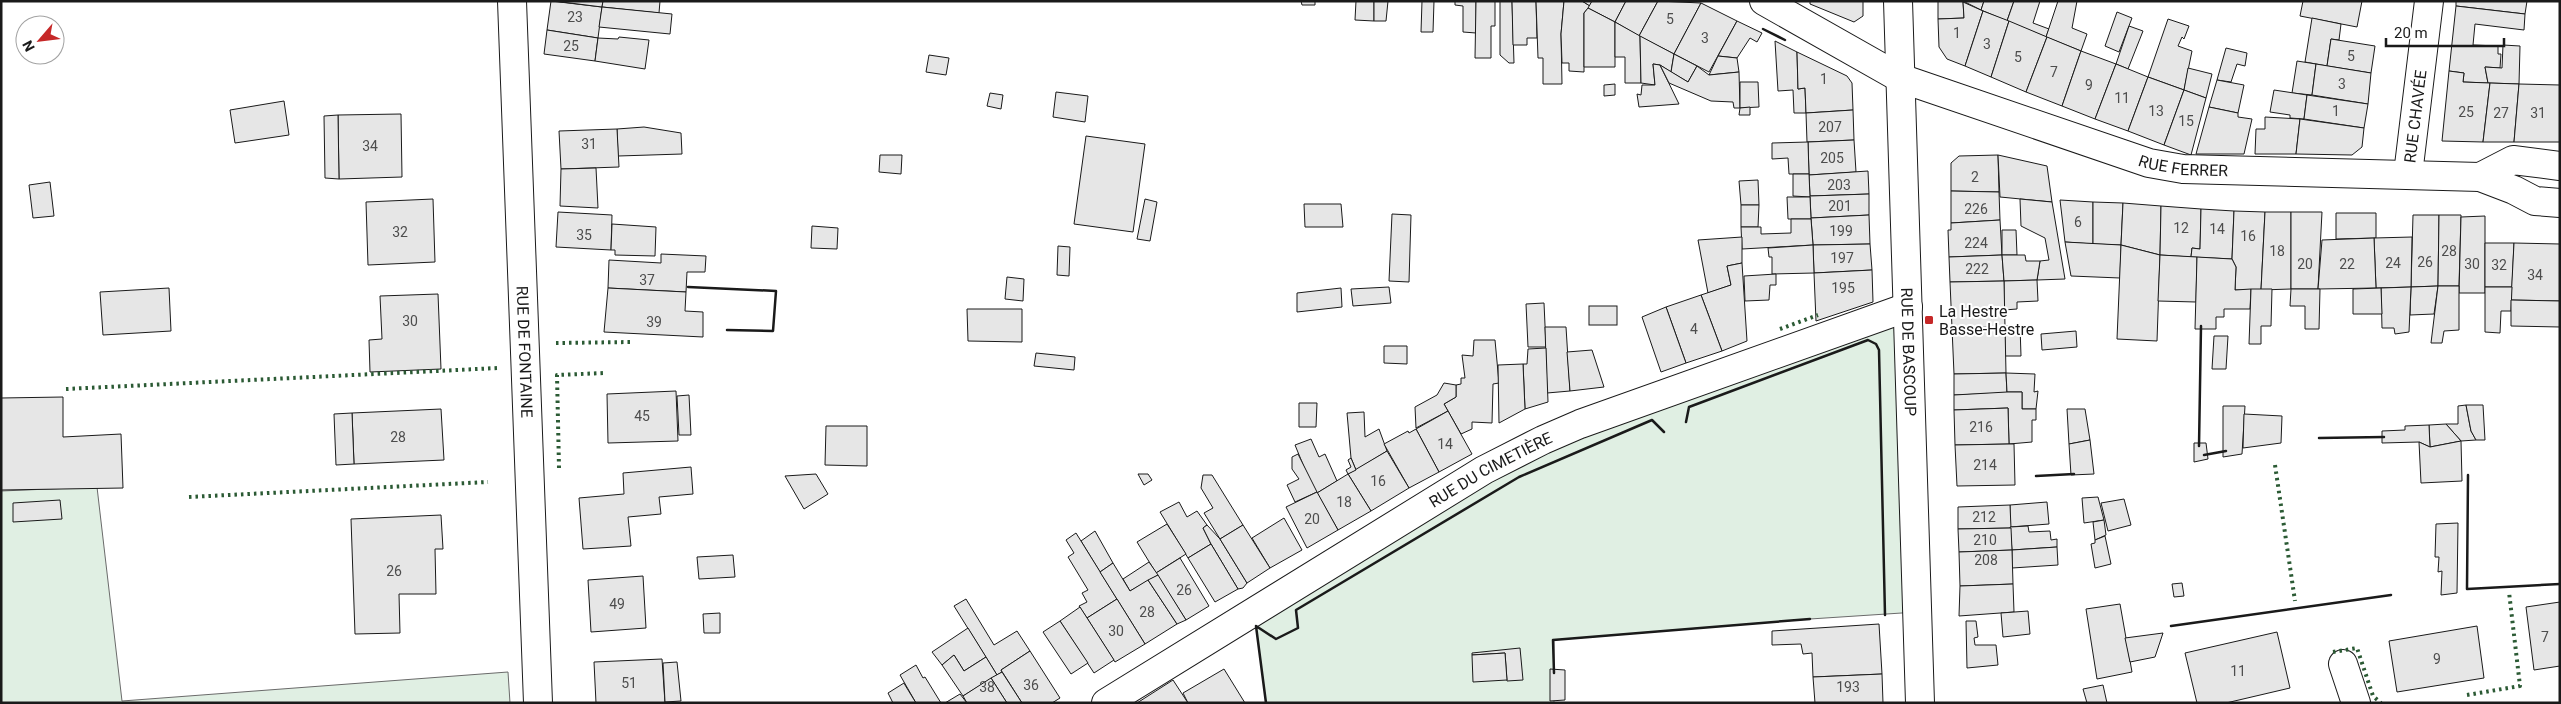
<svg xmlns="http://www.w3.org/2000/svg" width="2561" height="704" font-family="Roboto,sans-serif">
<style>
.green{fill:#e0efe3;stroke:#6a6a6a}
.building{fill:#e6e6e6;stroke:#1a1a1a}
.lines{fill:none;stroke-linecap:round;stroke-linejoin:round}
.minor-casing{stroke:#1a1a1a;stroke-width:30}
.major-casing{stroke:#1a1a1a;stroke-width:30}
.minor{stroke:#fff;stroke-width:28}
.major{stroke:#fff;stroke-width:28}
.hedge{stroke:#2b5a34;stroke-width:4;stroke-dasharray:2.5 4;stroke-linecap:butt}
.wall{stroke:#1a1a1a;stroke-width:2.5}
.poi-dot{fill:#c62828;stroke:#fff;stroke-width:2}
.labels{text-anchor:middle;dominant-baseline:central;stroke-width:4;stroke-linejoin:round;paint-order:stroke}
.number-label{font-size:14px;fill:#4d4d4d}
.street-label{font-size:16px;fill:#1a1a1a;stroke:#fff}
.poi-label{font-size:16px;fill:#1a1a1a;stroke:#fff;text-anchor:start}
</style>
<rect width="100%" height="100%" fill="#fff"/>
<g class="green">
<path d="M1908,307L1917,612L1810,619L1554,640V703H1266L1256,626L1484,470Z"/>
<path d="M97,487L122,701L508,672L510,703H1V491Z"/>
</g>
<g class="building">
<path d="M551,1L602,7L598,38L547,30Z"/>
<path d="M554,1H603L602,7Z"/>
<path d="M603,1H660L659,13L602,7Z"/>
<path d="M1301,1H1315V5H1302Z"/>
<path d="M1356,1H1374V21L1355,20Z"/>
<path d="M1374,1H1388L1386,21H1374Z"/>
<path d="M1422,1H1434L1433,32H1421Z"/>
<path d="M1455,1H1476V33L1463,32V6L1455,5Z"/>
<path d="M1476,1H1495V26H1491V58H1475Z"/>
<path d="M1500,1H1512L1514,63H1509L1500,55Z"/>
<path d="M1512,1H1536L1537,38H1527V45H1513Z"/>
<path d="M1536,1H1564L1561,34L1562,84H1543V58H1538Z"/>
<path d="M1564,1H1582L1590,6L1584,13V72L1569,71V63H1562L1561,34Z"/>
<path d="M1582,1H1592L1590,6Z"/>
<path d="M1592,1H1626L1615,22L1588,8Z"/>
<path d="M1626,1H1658L1639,36L1615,22Z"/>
<path d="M1658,1L1701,3L1674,54L1639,36Z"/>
<path d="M1810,1H1863V16L1854,22L1810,4Z"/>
<path d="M1938,1H1963L1964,18L1938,19Z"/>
<path d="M1963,1H1984L1981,10Z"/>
<path d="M1984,1H2014L2007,21L1981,10Z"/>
<path d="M2014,1H2040L2033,23L2049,29L2046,37L2007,21Z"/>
<path d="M2058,1H2077L2072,28L2087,34L2081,51L2046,37Z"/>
<path d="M2303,1H2362L2357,27L2300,16Z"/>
<path d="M2456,1H2527L2525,14L2456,6Z"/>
<path d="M1963,2L1983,11L1965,66L1947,59L1939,47L1938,19L1964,18Z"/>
<path d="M1701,3L1737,21L1709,72L1674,54Z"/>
<path d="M2456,6L2525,14L2524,30L2475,24L2473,45L2498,46V54H2501L2500,68L2485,67L2488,83L2463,82L2464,73L2449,71Z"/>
<path d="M602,7L672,14L670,34L599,27Z"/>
<path d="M1588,8L1615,22V67H1584V13Z"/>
<path d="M1983,11L2009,21L1991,77L1965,66Z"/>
<path d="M2117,12L2132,18L2119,52L2105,46Z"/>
<path d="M2312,18L2341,24L2339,40L2331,39L2327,66L2305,62Z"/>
<path d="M2168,19L2189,26L2184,39L2182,37L2178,46L2192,51L2184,90L2148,77Z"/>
<path d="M1737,21L1762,33L1757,42L1750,38L1737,58L1718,56Z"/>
<path d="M2009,21L2047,37L2026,92L1991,77Z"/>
<path d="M1615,22L1640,36L1641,83H1625V57H1615Z"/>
<path d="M2129,26L2143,31L2128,69L2116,64Z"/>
<path d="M547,30L598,38L595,61L544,54Z"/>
<path d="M1640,36L1674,54L1671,72L1660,65L1653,64L1655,85L1641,83Z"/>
<path d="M619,37L649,40L645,69L595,61L598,38L618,39Z"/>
<path d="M2047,37L2081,51L2062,106L2026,92Z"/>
<path d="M2331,39L2375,46L2371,73L2327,66Z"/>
<path d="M1775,41L1797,52L1798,89L1805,88L1806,113H1794L1793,90L1778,91Z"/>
<path d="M2503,45L2520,46L2519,84L2488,83L2485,67L2502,68Z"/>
<path d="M2226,48L2247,53L2245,66L2237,64L2231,82L2217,80Z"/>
<path d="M2081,51L2116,64L2095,119L2062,106Z"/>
<path d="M1797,52L1847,76L1852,83L1853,110L1806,113L1805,88L1798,89Z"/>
<path d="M1674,54L1697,66L1688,82L1671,72Z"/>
<path d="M929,55L949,58L946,75L926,72Z"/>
<path d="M1718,56L1737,58L1739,72L1709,75Z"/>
<path d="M2297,61L2316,64L2312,95L2292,93Z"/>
<path d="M1653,64L1660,65L1679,104L1639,107L1637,94L1641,95L1642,85H1655Z"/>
<path d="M2116,64L2148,77L2128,131L2095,119Z"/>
<path d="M2316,64L2371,73L2368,104L2312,95Z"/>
<path d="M1660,65L1688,82L1697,66L1709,75L1739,72L1740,108H1734L1733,102L1711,101L1669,83Z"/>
<path d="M2188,68L2212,74L2206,98L2184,90Z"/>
<path d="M2449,71L2464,73L2463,82L2490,83L2483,142L2442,141Z"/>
<path d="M2148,77L2184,90L2164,145L2128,131Z"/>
<path d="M2217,80L2244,85L2238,113L2209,107Z"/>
<path d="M1740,82H1758L1759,107L1740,108Z"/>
<path d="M2490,83L2519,84L2514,142H2483Z"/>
<path d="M1615,84V95L1604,96V85Z"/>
<path d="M2519,84L2560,85V142H2514Z"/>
<path d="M2184,90L2206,98L2191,155L2164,145Z"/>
<path d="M2274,90L2307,95L2304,119L2290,118V115L2270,112Z"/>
<path d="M1056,92L1088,96L1085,122L1053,117Z"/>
<path d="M990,93L1003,95L1001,109L987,106Z"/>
<path d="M2307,95L2368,104L2364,128L2304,119Z"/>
<path d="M284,101L289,135L235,143L230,110Z"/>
<path d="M1750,107V115H1739L1740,108Z"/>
<path d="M2209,107L2238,113V117L2252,119L2244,154H2196Z"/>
<path d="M1853,110L1854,140L1807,142L1806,113Z"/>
<path d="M401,114L402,177L339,179L338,115Z"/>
<path d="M338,115L339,179L325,178L324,116Z"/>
<path d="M2265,117L2300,119L2296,154H2255L2256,129H2265Z"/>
<path d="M2300,119L2364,128L2362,147L2352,155L2296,154Z"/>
<path d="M644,127L681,133L682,154L618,156L617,129Z"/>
<path d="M617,129L619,167L561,169L559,131Z"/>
<path d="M1086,136L1145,144L1133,232L1074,224Z"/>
<path d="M1854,140L1856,172L1809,175L1808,142Z"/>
<path d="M1808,142L1809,174H1789L1788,158L1772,159V143Z"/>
<path d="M880,155H902L901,174L879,172Z"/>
<path d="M1998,155L1999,192L1951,191V163L1959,156Z"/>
<path d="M1998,155L2047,166L2052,202L2000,197Z"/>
<path d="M596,168L598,208L560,206L561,169Z"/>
<path d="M1868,171L1869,194L1810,196L1809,175Z"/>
<path d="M1793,174H1809L1810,197L1793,196Z"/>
<path d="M1758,180L1759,205H1741L1739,181Z"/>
<path d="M50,182L54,216L33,218L29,185Z"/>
<path d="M1951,191L1999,192L2000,220L1951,223Z"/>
<path d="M1869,194V215L1811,218L1810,196Z"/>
<path d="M1787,197H1810L1811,219H1788Z"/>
<path d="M433,199L435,262L368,265L366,202Z"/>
<path d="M1145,199L1157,202L1150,241L1137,239Z"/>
<path d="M2020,199L2052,202L2065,279L2037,280L2040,261L2049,260L2045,238L2021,226Z"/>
<path d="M2060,200L2093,202V244L2065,242Z"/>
<path d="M2093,202L2123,203L2121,245L2093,244Z"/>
<path d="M2123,203L2161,206L2160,255L2121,245Z"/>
<path d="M1304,204H1341L1343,227H1305Z"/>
<path d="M1741,205H1759L1758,227H1741Z"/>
<path d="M2161,206L2201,209L2200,249L2192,248L2191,257L2160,255Z"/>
<path d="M2201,209L2234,211L2232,259L2191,257L2192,248L2200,249Z"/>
<path d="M2234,211L2265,212L2261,290H2235L2236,267L2232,259Z"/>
<path d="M558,212L612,215L611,250L556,247Z"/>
<path d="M2265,212H2291V289L2261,290Z"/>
<path d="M2291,212H2322L2318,289H2291Z"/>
<path d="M2336,213H2376V238L2336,239Z"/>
<path d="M1392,214L1411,215L1409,282L1389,281Z"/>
<path d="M1869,215L1870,244L1813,245L1811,218Z"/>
<path d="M2413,215H2439L2438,286L2411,287Z"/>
<path d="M2439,215H2461L2459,286H2438Z"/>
<path d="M2485,216V293H2459L2461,217Z"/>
<path d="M1791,219H1811L1813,245L1742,249L1741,227H1761V234L1791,233Z"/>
<path d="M2000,220L2002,255L1949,257L1948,230H1951V223Z"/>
<path d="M612,224L656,227L655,256L615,255V250H611Z"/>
<path d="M812,226L838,228L837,249L811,248Z"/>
<path d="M2002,230H2016L2017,255H2002Z"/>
<path d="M1742,237V263L1727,266L1731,285L1708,293L1698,240Z"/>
<path d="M2412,237L2411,287L2376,288L2374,238Z"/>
<path d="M2374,238L2376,288L2318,289L2322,240Z"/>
<path d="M2065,242L2121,245L2120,278L2071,276Z"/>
<path d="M2485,243H2514L2512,287H2485Z"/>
<path d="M2514,243L2560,244V301L2511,300Z"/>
<path d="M1870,244L1872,270L1814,273L1813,245Z"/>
<path d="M1813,245L1814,273L1772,274V257H1769L1768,248Z"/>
<path d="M2121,245L2160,255L2157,341L2117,339Z"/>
<path d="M1058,246L1070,247L1069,276L1057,275Z"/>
<path d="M661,254L706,256L705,272H687L686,292L608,288L609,260L661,263Z"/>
<path d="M2002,255L2004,281L1950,282L1949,257Z"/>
<path d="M2002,255H2025L2026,261H2040L2037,280L2004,281Z"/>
<path d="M2160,255L2197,257L2196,302L2158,301Z"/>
<path d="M2197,257L2232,259L2236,267L2235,290L2251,289L2250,309H2224V317H2216V329H2195Z"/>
<path d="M1742,263L1747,341L1722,351L1701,295L1731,285L1727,266Z"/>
<path d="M1872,270L1873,302L1816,321L1814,273Z"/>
<path d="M1776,274V285H1770L1769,300L1745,301L1744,276Z"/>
<path d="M1007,277L1024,279L1023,301L1005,299Z"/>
<path d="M2037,280L2038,301L2017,302V309L2004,310V281Z"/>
<path d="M2004,281L2005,327L1952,328L1950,282Z"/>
<path d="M2438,286L2434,314L2410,315L2411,287Z"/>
<path d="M2438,286H2459V330L2444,331L2442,343H2431Z"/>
<path d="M1389,287L1391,303L1353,306L1351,289Z"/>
<path d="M2411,287L2409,332L2395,334L2394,328H2382L2381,288Z"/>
<path d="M2485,287H2512L2511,311H2501L2500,333L2485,332Z"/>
<path d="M169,288L171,331L103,335L100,292Z"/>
<path d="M608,288L686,292L685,311L703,312V337L604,332Z"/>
<path d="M1341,288L1342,307L1297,312V293Z"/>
<path d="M2381,288L2382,314H2353V289Z"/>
<path d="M2251,289H2272L2271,326H2261V344H2249Z"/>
<path d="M2291,289H2320L2319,329H2305V306H2290Z"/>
<path d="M438,294L441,369L370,372L369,340L382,339L380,296Z"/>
<path d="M1701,295L1722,351L1686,363L1666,307Z"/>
<path d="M2511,300L2560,301V327L2511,326Z"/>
<path d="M1544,303L1546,347H1528L1526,304Z"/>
<rect x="1589" y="306" width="28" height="19"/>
<path d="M1666,307L1686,363L1661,372L1642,317Z"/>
<path d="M967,309H1022V342L968,341Z"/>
<path d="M2005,326H2020L2021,356H2005Z"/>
<path d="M1545,327H1566L1570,391L1547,393Z"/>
<path d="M2005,327L2006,373L1954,374L1952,328Z"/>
<path d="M2076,331L2077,347L2042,350L2041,334Z"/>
<path d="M2214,336H2228L2226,369H2212Z"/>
<path d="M1474,340H1495L1499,383L1493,384L1492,423L1472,422V429L1461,434L1444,404L1456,397V385L1461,384V378H1465L1462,355L1473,356Z"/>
<path d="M1384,346H1407V364L1384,363Z"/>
<path d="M1546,348L1548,402L1525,409L1523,364H1527L1528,349Z"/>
<path d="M1592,350L1604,387L1570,391L1567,352Z"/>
<path d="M1036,353L1075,357L1074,370L1034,366Z"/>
<path d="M1523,364L1525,409L1499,423L1498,365Z"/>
<path d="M2006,373L2007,393L1954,395V374Z"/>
<path d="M2006,373L2035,374L2034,392L2038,391L2036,409H2022V392H2007Z"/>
<path d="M1444,383L1456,385V397L1444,404L1448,411L1416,428L1415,407L1437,395Z"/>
<path d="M676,391L678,441L608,443L607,394Z"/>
<path d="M2007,392H2022V409H2036V420H2032V442L2009,444L2008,408L1954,410V395Z"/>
<path d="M689,395L691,435H679L677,396Z"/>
<path d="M63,397V437L121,434L123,488L1,490V398Z"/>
<path d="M1299,403H1317L1316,427H1299Z"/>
<path d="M2466,405L2471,431L2476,440L2461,441L2446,424H2458V406Z"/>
<path d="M2466,405H2483L2485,440H2476L2471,431Z"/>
<path d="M2223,406H2245L2242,454L2223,457Z"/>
<path d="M2008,408L2009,444L1955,445L1954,410Z"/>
<path d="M441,409L444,460L354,464L352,413Z"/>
<path d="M2067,409H2085L2090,440L2069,444Z"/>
<path d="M1448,411L1472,454L1439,472L1416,429Z"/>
<path d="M1364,412L1365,437L1379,429L1387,451L1356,470L1351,458L1347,413Z"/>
<path d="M352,413L354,464L336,465L334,414Z"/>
<path d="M2244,414L2282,416L2281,443L2243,448Z"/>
<path d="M2446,424L2461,441L2430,447L2429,425Z"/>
<path d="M2429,425L2430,447L2419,442L2382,443V431L2405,430V426Z"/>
<path d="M826,426H867V466L825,465Z"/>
<path d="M1416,429L1439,472L1409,488L1384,444L1408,431L1409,433Z"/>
<path d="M1311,439L1319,457L1325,454L1337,481L1317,493L1311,484L1295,445Z"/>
<path d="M2090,440L2094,474L2071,475L2069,444Z"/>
<path d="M2461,441L2462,481L2421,483L2419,442L2430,447Z"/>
<path d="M2194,443H2206L2208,459L2194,462Z"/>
<path d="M2009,444H2014L2015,485L1957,486L1955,445Z"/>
<path d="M1387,451L1409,488L1371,511L1348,474Z"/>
<path d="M1298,454L1317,492L1295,502L1287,485L1299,479L1292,469V457Z"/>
<path d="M1351,458L1356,470L1348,474L1346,470L1351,467L1348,460Z"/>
<path d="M691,467L693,494L659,497L661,514L628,517L631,546L583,549L579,498L624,494L623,473Z"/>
<path d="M816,474L828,494L804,509L785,476Z"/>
<path d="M1138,474H1148L1152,480L1144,485Z"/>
<path d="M1348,474L1371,511L1338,530L1317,493Z"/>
<path d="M1203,475H1212L1243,525L1220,539L1204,513L1213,508L1201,488Z"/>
<path d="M1317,492L1338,530L1307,548L1286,507Z"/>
<path d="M2098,497L2104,520L2084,523L2082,498Z"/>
<path d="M2124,499L2131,525L2108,531L2101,503Z"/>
<path d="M60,500L62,519L13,522V503Z"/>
<path d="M1179,502L1187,517L1197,511L1207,525L1203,528L1211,544L1188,558L1160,512Z"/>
<path d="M2047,502L2049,524L2010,527V505Z"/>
<path d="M2010,505L2011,528L1958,529V507Z"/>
<path d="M441,515L443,549H435L436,594H399L400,633L355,634L351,519Z"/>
<path d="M1284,518L1302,550L1270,568L1252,538Z"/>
<path d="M2104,520L2106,535L2095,540L2093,522Z"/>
<path d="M2458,523L2457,593L2441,595L2442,571L2438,572L2439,557H2435L2436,524Z"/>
<path d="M1167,524L1186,554L1156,573L1137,542Z"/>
<path d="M1207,525L1220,539L1247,583L1243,588L1238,589L1211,544L1203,528Z"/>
<path d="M1243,525L1270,568L1247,583L1220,539Z"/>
<path d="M2028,526L2029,532L2050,531L2051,540L2057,539V547L2012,550L2010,527Z"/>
<path d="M2011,528L2012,550L1959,552L1958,529Z"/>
<path d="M1095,531L1113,563L1100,572L1081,541Z"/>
<path d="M1076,533L1117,599L1087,618L1079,606L1087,602L1082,593L1088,590L1068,557L1074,553L1066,540Z"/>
<path d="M2105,536L2111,564L2095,568L2091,544L2095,543V540Z"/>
<path d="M1211,544L1238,589L1215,602L1188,558Z"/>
<path d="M2057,547L2058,565L2012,568V550Z"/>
<path d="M2012,550L2013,584L1960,586L1959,552Z"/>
<path d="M733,555L735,577L699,579L697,557Z"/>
<path d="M1180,558L1209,606L1186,620L1156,573Z"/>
<path d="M1149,562L1158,575L1130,591L1123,579Z"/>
<path d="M1113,563L1130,591L1148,580L1177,624L1145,644L1100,572Z"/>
<path d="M1158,575L1186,620L1177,624L1148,580Z"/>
<path d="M643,576L646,628L591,632L588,580Z"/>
<path d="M2182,583L2184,596L2174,597L2172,584Z"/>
<path d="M2013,584L2014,612L1959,616L1960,586Z"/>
<path d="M966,599L994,645L1017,631L1030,651L1001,670L1002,672L997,675L954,606Z"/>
<path d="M1117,599L1145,644L1115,662L1087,618Z"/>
<path d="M2560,602V666L2534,670L2526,607Z"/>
<path d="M2120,604L2132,672L2097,679L2086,609Z"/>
<path d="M1080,607L1114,660L1094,673L1060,621Z"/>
<path d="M2028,611L2030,634L2003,637L2001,613Z"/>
<path d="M720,613V633H704L703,614Z"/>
<path d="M1060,621L1088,663L1071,674L1043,632Z"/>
<path d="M1966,621H1976L1978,637L1974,638L1975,645H1996L1998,665L1967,668Z"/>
<path d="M1879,624L1882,674L1813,677L1812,653L1803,654L1801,644L1772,645V631Z"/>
<path d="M2477,626L2484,678L2397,692L2389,641Z"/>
<path d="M968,628L986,657L964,671L954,655L942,665L932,652Z"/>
<path d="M2277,632L2290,688L2226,703H2197L2185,653Z"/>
<path d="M2163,633L2155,657L2130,662L2125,638Z"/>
<path d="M1520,648L1523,680L1507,681L1505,653L1472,655V653Z"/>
<path d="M1030,651L1060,698L1052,703H1022L1001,670Z"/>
<path d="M1505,653L1507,680L1473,682L1472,655Z"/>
<path d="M954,655L964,671L986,657L997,675L963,696L942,665Z"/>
<path d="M662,659L665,703H596L594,662Z"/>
<path d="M677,662L681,701L665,702L663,663Z"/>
<path d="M916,665L923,678L925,677L941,703H916L900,675Z"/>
<path d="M1224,669L1245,703H1188L1183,693Z"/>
<path d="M1550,669L1565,670V700L1550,701Z"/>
<path d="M1002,672L1022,703H1007L991,678Z"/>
<path d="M1882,674L1883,703H1815L1813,677Z"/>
<path d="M991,678L1007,703H967L963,696Z"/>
<path d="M1173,680L1188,703H1137Z"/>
<path d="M904,683L905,685L916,703H893L888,693Z"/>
<path d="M2103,685L2107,703H2087L2083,689Z"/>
<path d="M960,694L967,703H945Z"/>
</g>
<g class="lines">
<defs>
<g id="minor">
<path id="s1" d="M512,1L538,703"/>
<path id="s2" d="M1764,1L1900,78L2149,163L2183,169L2480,177L2514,190L2535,201L2560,203"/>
<path id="s3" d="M2408,174L2429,1"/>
<path d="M2480,177L2513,160L2560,166"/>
<path d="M2343,664L2356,703"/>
<path id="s4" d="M1106,703L1484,470L1543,440L1580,424L1908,307"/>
</g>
<g id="major">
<path id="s5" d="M1898,1L1920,703"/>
</g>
</defs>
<use href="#minor" class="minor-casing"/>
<use href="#major" class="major-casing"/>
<use href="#minor" class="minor"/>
<use href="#major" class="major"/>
<g class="hedge">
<path d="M1780,329L1818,315"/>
<path d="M556,343L632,342"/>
<path d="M66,389L498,368"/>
<path d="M2275,465L2295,601"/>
<path d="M559,468L557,375L604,373"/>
<path d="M189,497L488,482"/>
<path d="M2333,652L2357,648L2373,696L2381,703"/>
<path d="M2467,695L2520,686L2509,592"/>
</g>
<g class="wall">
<path d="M1763,29L1785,40"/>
<path d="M688,287L776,291L773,331L727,330"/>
<path d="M1686,422L1689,407L1868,340L1876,344L1879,350L1885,615"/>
<path d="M2319,438L2384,437"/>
<path d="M2199,446L2201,326"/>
<path d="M2204,455L2226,451"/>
<path d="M2468,475L2467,589L2560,584"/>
<path d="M2036,476L2074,474"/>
<path d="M2171,626L2391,595"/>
<path d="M1554,673L1553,640L1810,619"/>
<path d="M1266,703L1256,626L1276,639L1298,628L1296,610L1519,477L1652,420L1664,432"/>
</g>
</g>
<rect class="poi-dot" x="1924" y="315" width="10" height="10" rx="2.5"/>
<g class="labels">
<g class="number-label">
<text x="575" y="17">23</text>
<text x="1670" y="19">5</text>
<text x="1957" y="33">1</text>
<text x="1705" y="38">3</text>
<text x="1987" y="44">3</text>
<text x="571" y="46">25</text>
<text x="2351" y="56">5</text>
<text x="2018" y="57">5</text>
<text x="2054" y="72">7</text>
<text x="1824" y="79">1</text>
<text x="2342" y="84">3</text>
<text x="2089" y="85">9</text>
<text x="2122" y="98">11</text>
<text x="2156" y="111">13</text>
<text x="2336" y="111">1</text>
<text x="2466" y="112">25</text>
<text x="2501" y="113">27</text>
<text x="2538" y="113">31</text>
<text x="2186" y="121">15</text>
<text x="1830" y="127">207</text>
<text x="589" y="144">31</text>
<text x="370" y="146">34</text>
<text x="1832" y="158">205</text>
<text x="1975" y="177">2</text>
<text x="1839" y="185">203</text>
<text x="1840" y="206">201</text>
<text x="1976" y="209">226</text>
<text x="2078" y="222">6</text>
<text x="2181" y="228">12</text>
<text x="2217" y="229">14</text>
<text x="1841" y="231">199</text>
<text x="400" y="232">32</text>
<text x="584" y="235">35</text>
<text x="2248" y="236">16</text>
<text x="1976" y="243">224</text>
<text x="2277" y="251">18</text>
<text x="2449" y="251">28</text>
<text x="1842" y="258">197</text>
<text x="2425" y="262">26</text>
<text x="2393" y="263">24</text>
<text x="2305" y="264">20</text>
<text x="2347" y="264">22</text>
<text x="2472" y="264">30</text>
<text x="2499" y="265">32</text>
<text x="1977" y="269">222</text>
<text x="2535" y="275">34</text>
<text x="647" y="280">37</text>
<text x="1843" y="288">195</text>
<text x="410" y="321">30</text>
<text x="654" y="322">39</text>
<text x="1694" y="329">4</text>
<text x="642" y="416">45</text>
<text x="1981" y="427">216</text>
<text x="398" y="437">28</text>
<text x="1445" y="444">14</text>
<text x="1985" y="465">214</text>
<text x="1378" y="481">16</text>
<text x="1344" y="502">18</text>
<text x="1984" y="517">212</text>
<text x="1312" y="519">20</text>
<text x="1985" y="540">210</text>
<text x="1986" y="560">208</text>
<text x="394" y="571">26</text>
<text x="1184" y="590">26</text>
<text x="617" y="604">49</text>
<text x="1147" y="612">28</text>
<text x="1116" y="631">30</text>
<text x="2545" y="637">7</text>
<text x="2437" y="659">9</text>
<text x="2238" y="671">11</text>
<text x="629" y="683">51</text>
<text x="1031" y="685">36</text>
<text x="987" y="687">38</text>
<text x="1848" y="687">193</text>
</g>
<g class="street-label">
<text stroke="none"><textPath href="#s3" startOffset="58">RUE CHAVÉE</textPath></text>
<text stroke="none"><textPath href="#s2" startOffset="454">RUE FERRER</textPath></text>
<text stroke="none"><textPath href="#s1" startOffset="351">RUE DE FONTAINE</textPath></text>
<text stroke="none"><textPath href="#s5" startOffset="351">RUE DE BASCOUP</textPath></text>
<text stroke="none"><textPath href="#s4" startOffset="450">RUE DU CIMETIÈRE</textPath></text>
</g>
<g class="poi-label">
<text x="1939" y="311">La Hestre<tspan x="1939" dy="18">Basse-Hestre</tspan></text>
</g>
</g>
<rect width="2561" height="704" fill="none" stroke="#1a1a1a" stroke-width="5"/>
<g transform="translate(40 40) rotate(242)"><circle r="24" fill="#ffffff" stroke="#a3a3a3"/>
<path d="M0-4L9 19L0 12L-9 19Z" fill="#c62828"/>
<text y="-8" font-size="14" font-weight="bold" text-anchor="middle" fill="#1a1a1a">N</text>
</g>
<path d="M2386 38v8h118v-8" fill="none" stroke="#1a1a1a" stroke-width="2.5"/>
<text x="2394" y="38" font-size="15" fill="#1a1a1a" stroke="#ffffff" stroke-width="4" paint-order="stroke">20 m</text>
</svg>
